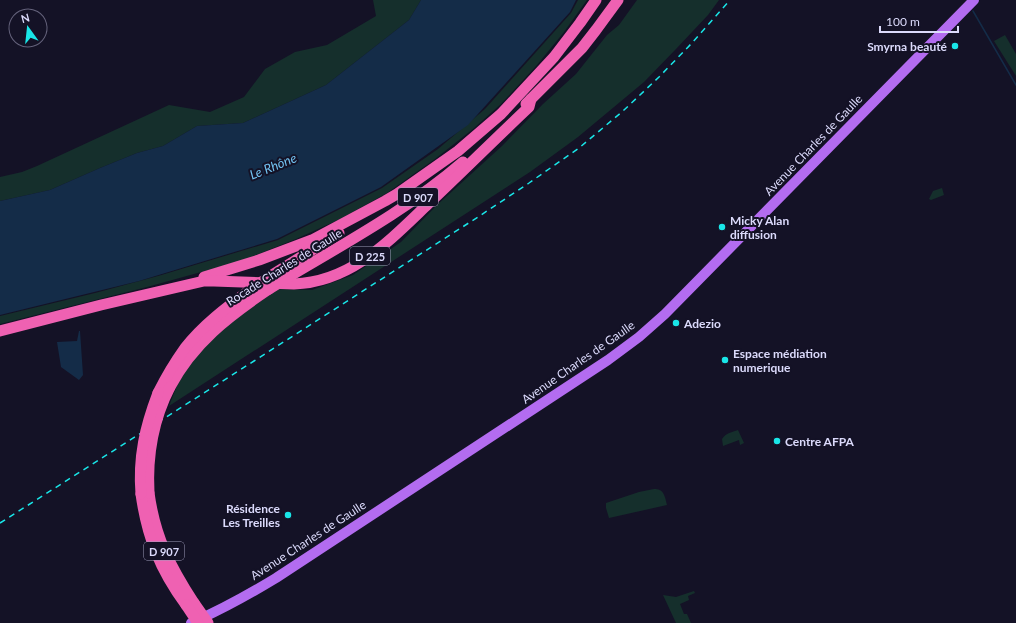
<svg xmlns="http://www.w3.org/2000/svg" width="1016" height="623" font-family="Lato,sans-serif">
<style>
.green{fill:#152f2c}
.water{fill:#142c48}
.lines{fill:none;stroke-linecap:round;stroke-linejoin:round}
.stream{stroke:#142c48;stroke-width:1.5}
.primary{stroke:#b36cf0;stroke-width:10}
.highway{stroke:#ef61b2;stroke-width:11}
.rail{stroke:#19e6e8;stroke-width:1.5;stroke-dasharray:6 5;stroke-linecap:butt}
.highway-bridge{stroke:#ef61b2;stroke-width:11}
.poi-dot{fill:#19e6e8;stroke:#141226;stroke-width:1.5}
.labels{text-anchor:middle;dominant-baseline:central;stroke-width:4;stroke-linejoin:round;paint-order:stroke}
.shield{fill:#141226;stroke:#9f9ebb;stroke-width:1}
.shield-label{font-size:11px;font-weight:bold;fill:#dbdafb}
.poi-label{font-size:12px;font-weight:bold;fill:#dbdafb;stroke:#141226;text-anchor:start}
.street-label{font-size:12px;fill:#dbdafb;stroke:#141226}
.water-label{font-size:13px;font-style:italic;fill:#72c2f1;stroke:#141226}
</style>
<rect width="100%" height="100%" fill="#141226"/>
<g class="green">
<path d="M373,0H421L409,20L326,85L243,123L197,126L163,146L137,153L100,168L50,190L0,201V177L22,172L37,166L169,105L210,112L244,97L265,69L295,52L327,45L376,16Z"/>
<path d="M578,0H587L564,32L537,65L501,104L473,129L435,159L387,193L340,219L296,239L241,261L147,287L0,324V316L95,293L158,276L278,240L382,188L438,149L485,109L571,13Z"/>
<path d="M637,0H719L708,15L676,49L644,82L578,137L530,172L169,406L178,383L194,357L230,323L278,289L312,290L353,275L401,242L437,205L502,146L543,104L576,74L607,35L619,25Z"/>
<path d="M1005,35L1016,54V76L994,41Z"/>
<path d="M942,188L944,195L931,200L929,199L933,191Z"/>
<path d="M738,430L744,443L740,445L739,440L723,446L722,439C726,433 732,432 738,430Z"/>
<path d="M654,489C664,488 665,497 667,505L609,518L606,508V503L639,492Z"/>
<path d="M694,591L695,593L688,596L689,600L680,604L684,614H687L691,623H676L663,595L676,597Z"/>
</g>
<g class="water">
<path d="M421,0H576L570,12L468,125L381,187L277,239L139,281L0,315V201L50,190L100,168L137,153L163,146L197,126L243,123L326,85L409,20Z"/>
<path d="M79,331H80L83,375L79,380L61,367L57,342L77,341Z"/>
</g>
<g class="lines">
<path class="stream" d="M973,11L1016,85"/>
<path class="primary" d="M191,623C221,610 248,595 276,578L608,360L639,337L665,314L974,0"/>
<g class="highway">
<path d="M526,104L582,48L596,30L618,0"/>
<path d="M290,276C349,241 411,207 463,162"/>
<path d="M204,277L259,260L312,240L385,201L397,194L458,151L501,114L554,57L580,23L596,0"/>
<path d="M269,277L339,233"/>
<path d="M0,331L101,305L204,281H214L294,284C351,282 389,241 428,204C462,172 495,139 529,107L531,99"/>
<path d="M170,387C193,343 229,316 269,289"/>
<path d="M158,393C166,377 175,362 185,348C203,325 227,307 250,290"/>
<path d="M149,493C155,537 170,566 194,603"/>
<path d="M141,494C147,537 160,570 186,605"/>
</g>
<path class="rail" d="M0,523L254,361L478,217L529,183L579,148L623,111L659,77L691,44L730,0"/>
<g class="highway-bridge">
<path d="M269,289L290,276"/>
<path d="M250,290L269,277"/>
<path d="M149,493C147,456 153,420 170,387"/>
<path d="M141,494C138,457 145,427 158,393"/>
<path d="M194,603L208,623"/>
<path d="M186,605L198,623"/>
</g>
</g>
<g class="poi-dot">
<circle cx="955" cy="46" r="4"/>
<circle cx="722" cy="227" r="4"/>
<circle cx="676" cy="323" r="4"/>
<circle cx="725" cy="360" r="4"/>
<circle cx="777" cy="441" r="4"/>
<circle cx="288" cy="515" r="4"/>
</g>
<g class="labels">
<g class="shield">
<rect x="398" y="188" width="40" height="18" rx="3"/>
<rect x="350" y="247" width="40" height="18" rx="3"/>
<rect x="144" y="542" width="40" height="18" rx="3"/>
</g>
<g class="shield-label">
<text x="418" y="197">D 907</text>
<text x="370" y="256">D 225</text>
<text x="164" y="551">D 907</text>
</g>
<g class="poi-label">
<text x="947" y="46" text-anchor="end">Smyrna beauté</text>
<text x="730" y="220">Micky Alan<tspan x="730" dy="14">diffusion</tspan></text>
<text x="684" y="323">Adezio</text>
<text x="733" y="353">Espace médiation<tspan x="733" dy="14">numerique</tspan></text>
<text x="785" y="441">Centre AFPA</text>
<text x="280" y="508" text-anchor="end">Résidence<tspan x="280" dy="14">Les Treilles</tspan></text>
</g>
<g class="street-label">
<text transform="translate(813 145) rotate(-46)">Avenue Charles de Gaulle</text>
<text transform="translate(284 267) rotate(-32)">Rocade Charles de Gaulle</text>
<text transform="translate(578 362) rotate(-35)">Avenue Charles de Gaulle</text>
<text transform="translate(308 540) rotate(-33)">Avenue Charles de Gaulle</text>
</g>
<g class="water-label">
<text transform="translate(273 166) rotate(-22)">Le Rhône</text>
</g>
</g>
<g transform="translate(28 28) rotate(345)"><circle r="19" fill="#141226" stroke="#64627b"/>
<path d="M0-3L7 15L0 10L-7 15Z" fill="#19e6e8"/>
<text y="-6" font-size="11" font-weight="bold" text-anchor="middle" fill="#dbdafb">N</text>
</g>
<path d="M880 26v6h78v-6" fill="none" stroke="#dbdafb" stroke-width="2"/>
<text x="886" y="26" font-size="12" fill="#dbdafb" stroke="#141226" stroke-width="3" paint-order="stroke">100 m</text>
</svg>
